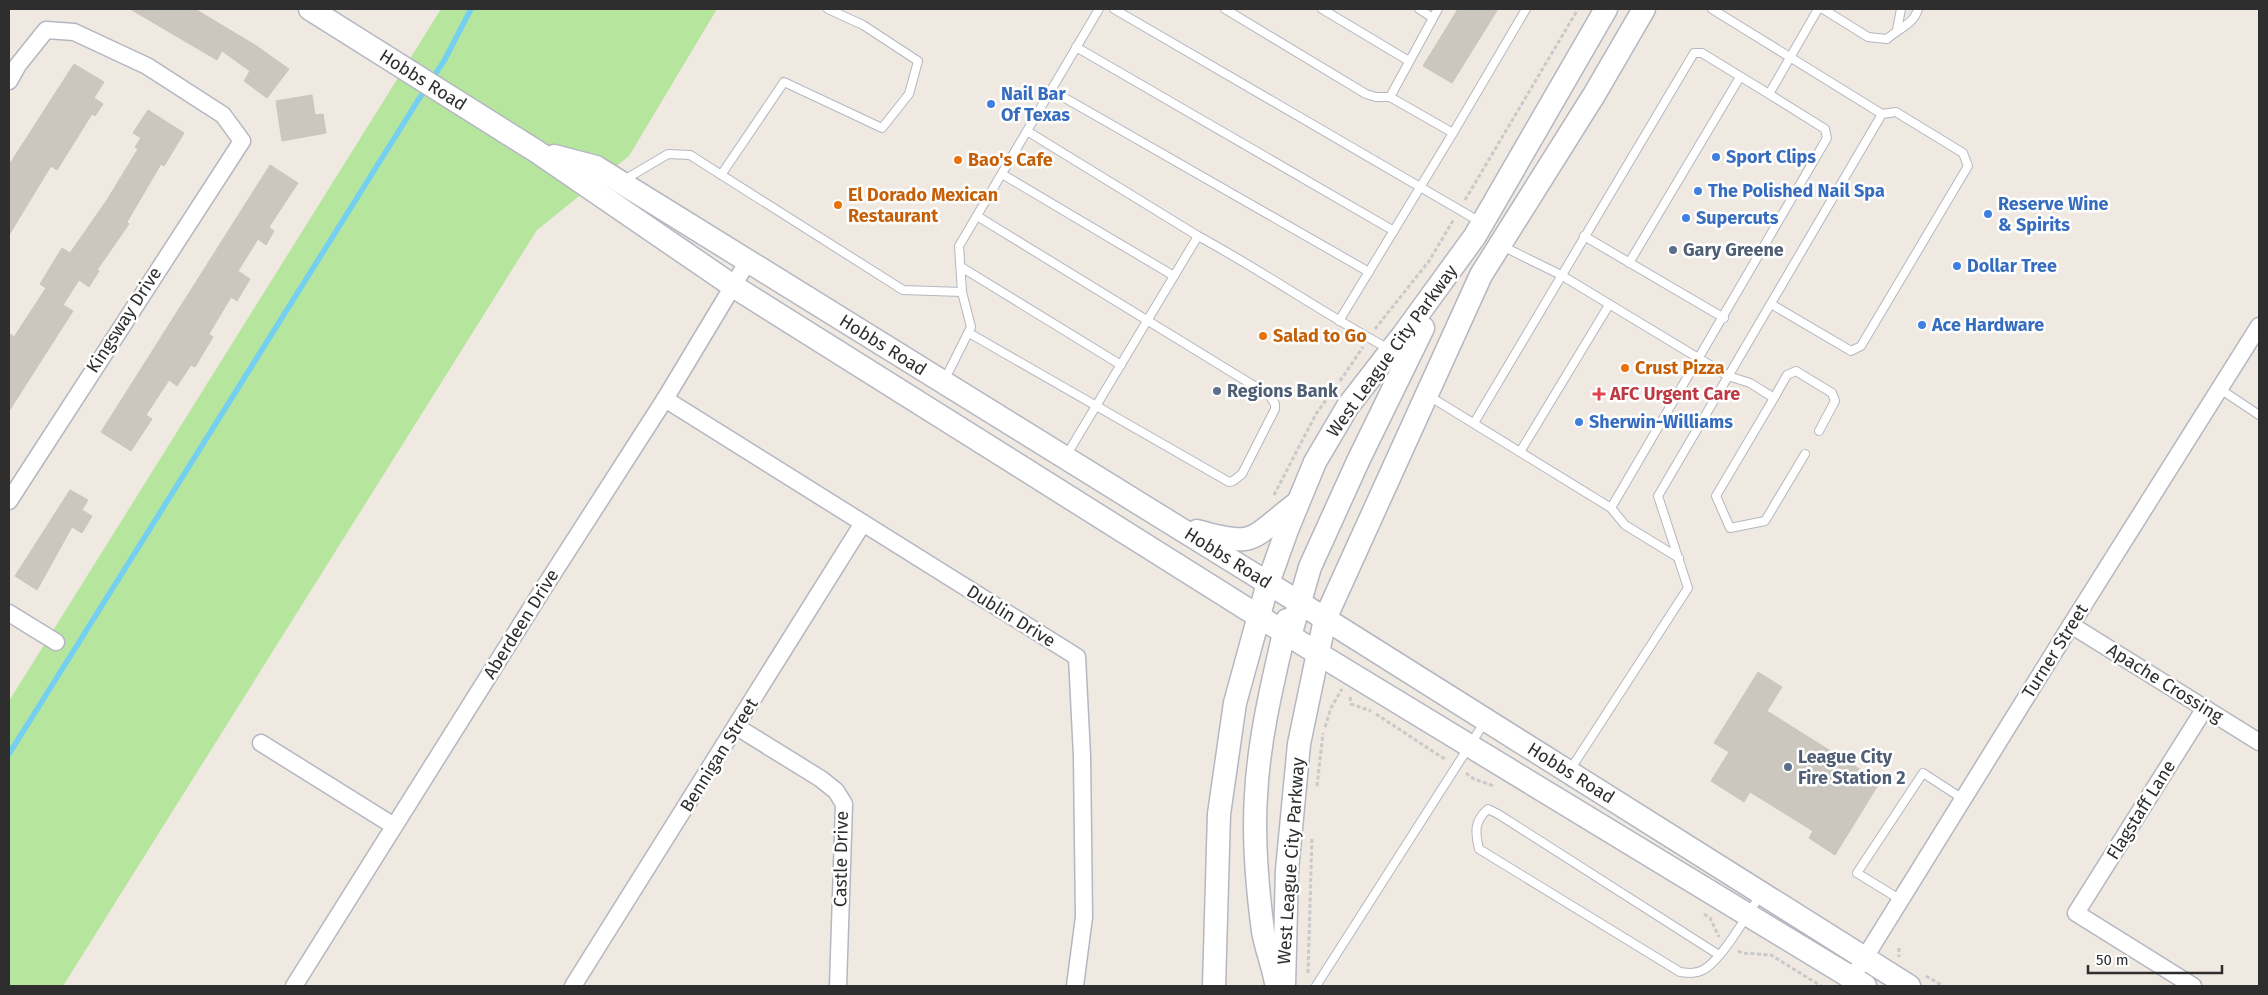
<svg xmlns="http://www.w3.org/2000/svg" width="2268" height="995" font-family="'Fira Sans',sans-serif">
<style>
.green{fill:#b6e59e}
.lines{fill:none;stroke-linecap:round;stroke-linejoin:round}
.stream{stroke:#75cff0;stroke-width:5.5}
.building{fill:#cbc7bf;stroke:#cbc5ba}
.lane-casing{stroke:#b4b7c1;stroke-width:10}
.street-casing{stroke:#b4b7c1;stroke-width:19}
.secondary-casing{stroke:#b4b7c1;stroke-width:25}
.path{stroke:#c9c9c9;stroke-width:3;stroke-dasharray:4 2.5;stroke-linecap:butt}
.lane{stroke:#fff;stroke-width:8}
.street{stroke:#fff;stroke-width:16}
.secondary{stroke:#fff;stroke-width:22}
.shop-dot{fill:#3f7fe0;stroke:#fff;stroke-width:2}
.food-dot{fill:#e8710a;stroke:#fff;stroke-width:2}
.service-dot{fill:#5c6f8a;stroke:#fff;stroke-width:2}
.health-dot{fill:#e0444e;stroke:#fff;stroke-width:2}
.labels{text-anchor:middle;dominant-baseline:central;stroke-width:5;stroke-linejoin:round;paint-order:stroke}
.street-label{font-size:18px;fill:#2e2e2e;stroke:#fff}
.shop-label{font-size:18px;font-weight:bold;fill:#366cbe;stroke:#fff;text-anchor:start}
.food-label{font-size:18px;font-weight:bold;fill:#c56008;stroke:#fff;text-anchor:start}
.service-label{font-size:18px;font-weight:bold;fill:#4e5e75;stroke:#fff;text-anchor:start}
.health-label{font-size:18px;font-weight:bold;fill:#be3a42;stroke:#fff;text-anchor:start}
</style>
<rect width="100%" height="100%" fill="#efe9e1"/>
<path class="green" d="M441,9H717L629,156L537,230L63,986H9V701Z"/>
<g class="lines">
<g class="stream">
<path d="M432,79L444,61L471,9"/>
<path d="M9,754L427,86"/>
</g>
</g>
<g class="building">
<path d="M130,9H195L255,45L289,69L267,98L244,81L250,71L222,51L217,60Z"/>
<path d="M1458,9H1498L1452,83L1423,66Z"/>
<path d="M74,64L104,82L94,98L103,104L95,116L92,114L57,170L51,166L9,235V165Z"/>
<path d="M312,95L315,115L323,114L326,133L282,141L276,101Z"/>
<path d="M148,110L184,133L164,166L161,164L127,222L129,224L97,270L99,271L89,287L79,280L63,305L73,311L9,411V333L14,337L46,288L40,284L62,248L70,253L107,200L138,149L135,147L141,138L133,133Z"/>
<path d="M270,165L298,183L269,227L274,231L266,245L258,239L238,271L250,279L237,301L231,297L209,334L213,337L195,367L191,365L177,386L169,380L146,415L152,419L131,451L101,432Z"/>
<path d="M70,490L88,500L82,510L92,516L82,533L72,527L37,590L15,576Z"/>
<path d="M1758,672L1782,687L1767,711L1880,782L1835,855L1809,838L1813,831L1750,792L1744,802L1711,781L1729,752L1714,743Z"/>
</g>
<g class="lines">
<defs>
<g id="lane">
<path d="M1114,9L1482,223"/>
<path d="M1225,9L1366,94L1376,97H1390"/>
<path d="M1322,9L1409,61"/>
<path d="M1419,9L1433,18"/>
<path d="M1823,9L1868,37L1887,39C1898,29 1914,24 1918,9"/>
<path d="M1897,30L1901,9"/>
<path d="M1076,47L1394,231"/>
<path d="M1051,90L1369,272"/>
<path d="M1027,131L1198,236"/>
<path d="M1453,133L1526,9"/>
<path d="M1002,174L1174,276"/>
<path d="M721,175L784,82L882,128L909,94L918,61L863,25L828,9"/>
<path d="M624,180L668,154L690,155L903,290L962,292L971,327L944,381"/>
<path d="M1584,236L1724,318"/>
<path d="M1502,246L1561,275L1728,376L1750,383L1774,398L1787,375L1796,371L1832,393L1835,401L1819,431"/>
<path d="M1629,263L1740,77"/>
<path d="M961,267L1121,365"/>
<path d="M962,292L959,246L1099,9"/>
<path d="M1771,304L1851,351L1861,346L1968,166L1963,153L1896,112L1882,114"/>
<path d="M1339,321L1453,133L1390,97L1438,9"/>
<path d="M969,333L1229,482L1233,481L1242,474L1275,409V404L1269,395L977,216"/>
<path d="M2220,389L2259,415"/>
<path d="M1429,396L1611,508L1625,525L1679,558"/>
<path d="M1774,398L1716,496L1730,528L1765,521L1805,454"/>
<path d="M1474,423L1694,53H1702L1769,94"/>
<path d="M1520,452L1609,305"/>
<path d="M1066,456L1198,236C1263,271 1324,314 1389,349"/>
<path d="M1611,508L1827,138L1825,129L1769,94L1818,9"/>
<path d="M1570,770L1688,588L1658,496L1882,114L1712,9"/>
<path d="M1901,900L1857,873L1923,773L1963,799"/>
<path d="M1719,955L1498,814L1488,809C1474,821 1475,832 1479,849L1680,972C1689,973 1695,974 1703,970C1722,960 1748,913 1761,894"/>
<path d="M1316,986L1484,723"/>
</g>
<g id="street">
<path d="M9,81L18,65L46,30L74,32L147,66L223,115L242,141L9,501"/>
<path d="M665,399L1077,657L1082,756L1084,917L1075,986"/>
<path d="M9,613L56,642"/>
<path d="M2071,625L2259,742"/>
<path d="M737,727L821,779L836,791L844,804L838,986"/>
<path d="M261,743L394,826"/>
<path d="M1859,967L2071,625L2259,326"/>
<path d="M294,986L545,586L665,399L748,261"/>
<path d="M573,986L863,523"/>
<path d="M2193,986L2076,913L2205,708"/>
</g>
<g id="secondary">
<path d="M310,9L536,151L733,286L1317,653L1865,986"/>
<path d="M554,156L596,167L1300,603L1909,986"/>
<path d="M1197,531C1257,548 1250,539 1296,504"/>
<path d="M1290,636L1310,567L1359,459L1423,328"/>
<path d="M1276,983C1273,965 1266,949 1263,931C1257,886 1253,840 1256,795C1259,736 1274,677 1287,620"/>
<path d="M1214,986L1219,814L1235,703L1268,583L1287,530L1315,462L1348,406L1403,335L1475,236L1606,9"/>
<path d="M1284,986L1287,870L1299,744L1325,619L1481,275L1594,95L1644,9"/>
</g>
</defs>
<use href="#lane" class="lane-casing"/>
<use href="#street" class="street-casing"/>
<use href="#secondary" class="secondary-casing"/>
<g class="path">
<path d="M1465,200L1578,9"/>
<path d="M1375,329L1429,261L1454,219"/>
<path d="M1340,381L1363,347"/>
<path d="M1274,495L1316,414L1329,396"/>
<path d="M1350,697L1351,704L1371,711"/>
<path d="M1376,714L1446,760"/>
<path d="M1325,727L1331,708L1342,689"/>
<path d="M1466,773L1474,779L1494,786"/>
<path d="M1317,786L1323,733"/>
<path d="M1704,914L1710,918L1719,937"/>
<path d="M1899,948V957"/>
<path d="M1738,951L1742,953L1771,955L1821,986"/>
<path d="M1308,973L1312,837"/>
<path d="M1926,976L1943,986"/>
</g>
<use href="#lane" class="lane"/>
<use href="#street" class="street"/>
<use href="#secondary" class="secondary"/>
</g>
<g class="shop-dot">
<circle cx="991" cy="104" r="5"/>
<circle cx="1716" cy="157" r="5"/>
<circle cx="1698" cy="191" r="5"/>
<circle cx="1988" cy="214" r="5"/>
<circle cx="1686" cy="218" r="5"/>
<circle cx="1957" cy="266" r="5"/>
<circle cx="1922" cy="325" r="5"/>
<circle cx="1579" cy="422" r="5"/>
</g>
<g class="food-dot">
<circle cx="958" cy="160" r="5"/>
<circle cx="838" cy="205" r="5"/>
<circle cx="1263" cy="336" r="5"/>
<circle cx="1625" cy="368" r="5"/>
</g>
<g class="service-dot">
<circle cx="1673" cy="250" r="5"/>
<circle cx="1217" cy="391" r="5"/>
<circle cx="1788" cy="767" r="5"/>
</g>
<path class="health-dot" d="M1596.5 386.5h5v5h5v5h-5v5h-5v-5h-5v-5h5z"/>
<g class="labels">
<g class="street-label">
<text transform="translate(423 80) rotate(32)">Hobbs Road</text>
<text transform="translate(124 320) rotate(-57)">Kingsway Drive</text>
<text transform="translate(883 345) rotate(32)">Hobbs Road</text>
<text transform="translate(1392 351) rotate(-54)">West League City Parkway</text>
<text transform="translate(1228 558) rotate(32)">Hobbs Road</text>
<text transform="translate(1011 616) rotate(32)">Dublin Drive</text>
<text transform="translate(521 624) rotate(-58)">Aberdeen Drive</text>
<text transform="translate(2055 651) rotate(-58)">Turner Street</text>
<text transform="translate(2165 683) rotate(32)">Apache Crossing</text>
<text transform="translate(719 755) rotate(-58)">Bennigan Street</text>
<text transform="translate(1571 773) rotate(32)">Hobbs Road</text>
<text transform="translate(2141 810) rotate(-58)">Flagstaff Lane</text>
<text transform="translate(841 859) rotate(-89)">Castle Drive</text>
<text transform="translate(1291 861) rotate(-86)">West League City Parkway</text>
</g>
<g class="shop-label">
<text x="1001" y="94">Nail Bar<tspan x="1001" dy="21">Of Texas</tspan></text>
<text x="1726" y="157">Sport Clips</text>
<text x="1708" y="191">The Polished Nail Spa</text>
<text x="1998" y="204">Reserve Wine<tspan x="1998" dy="21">&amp; Spirits</tspan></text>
<text x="1696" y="218">Supercuts</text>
<text x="1967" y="266">Dollar Tree</text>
<text x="1932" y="325">Ace Hardware</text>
<text x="1589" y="422">Sherwin-Williams</text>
</g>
<g class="food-label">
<text x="968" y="160">Bao's Cafe</text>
<text x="848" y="195">El Dorado Mexican<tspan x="848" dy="21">Restaurant</tspan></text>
<text x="1273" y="336">Salad to Go</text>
<text x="1635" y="368">Crust Pizza</text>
</g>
<g class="service-label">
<text x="1683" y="250">Gary Greene</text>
<text x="1227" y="391">Regions Bank</text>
<text x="1798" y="757">League City<tspan x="1798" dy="21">Fire Station 2</tspan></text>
</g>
<g class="health-label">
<text x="1610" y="394">AFC Urgent Care</text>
</g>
</g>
<rect width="2268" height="995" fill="none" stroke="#2e2e2e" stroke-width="20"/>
<path d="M2088 965v8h134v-8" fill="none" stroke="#2e2e2e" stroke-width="2.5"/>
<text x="2096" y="965" font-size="15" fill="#2e2e2e" stroke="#ffffff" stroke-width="4" paint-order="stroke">50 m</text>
</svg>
